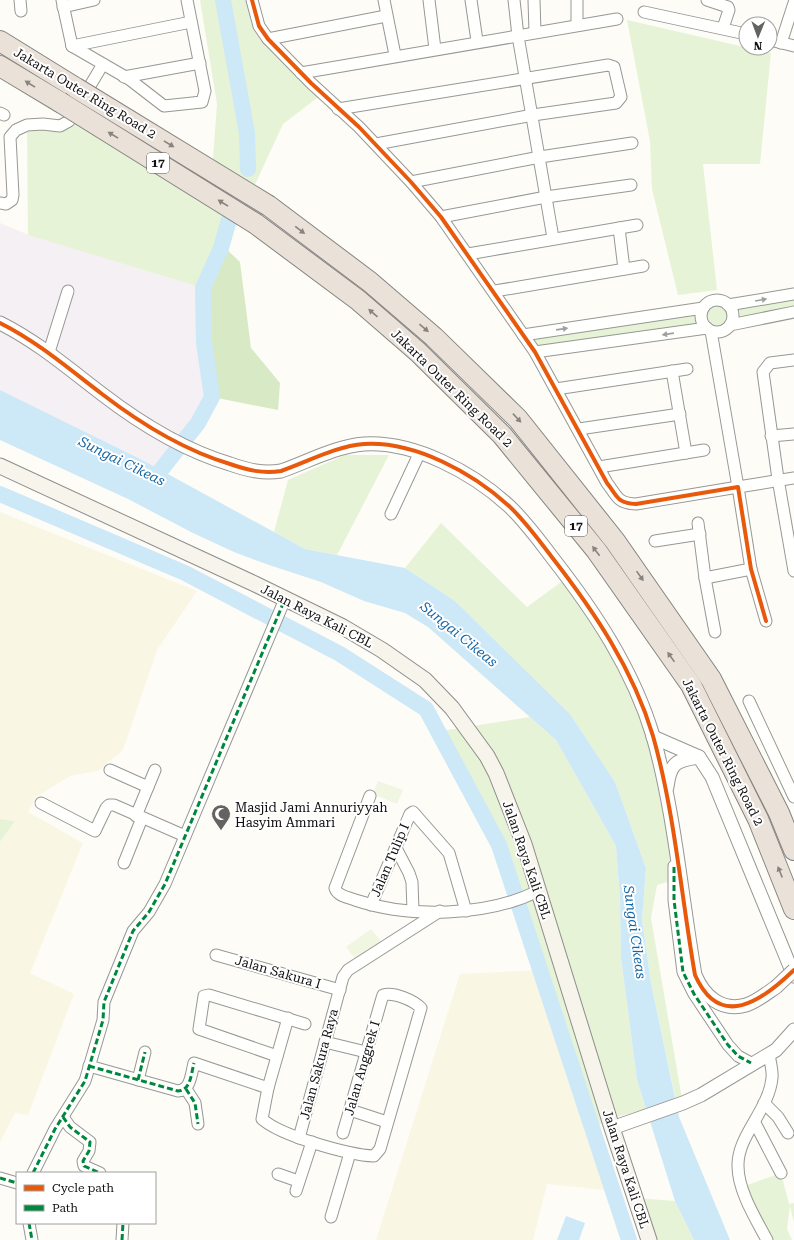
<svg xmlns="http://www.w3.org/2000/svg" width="794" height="1240" font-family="'Roboto Serif',serif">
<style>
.industrial{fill:#f5f0f3}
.farmland{fill:#f9f7e4}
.green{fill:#e7f3d7}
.forest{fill:#d8eac5}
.pitch{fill:#f0f6e1}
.water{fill:#cde8f7}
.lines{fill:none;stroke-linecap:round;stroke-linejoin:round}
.river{stroke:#cde8f7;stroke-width:16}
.minor-casing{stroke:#979795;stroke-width:13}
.tertiary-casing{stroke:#979795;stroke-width:15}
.secondary-casing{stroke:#8e8d8b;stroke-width:17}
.motorway-casing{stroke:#858482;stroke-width:22}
.minor{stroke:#fffffe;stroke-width:11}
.tertiary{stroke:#fffffe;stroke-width:13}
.secondary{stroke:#f6f4eb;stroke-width:15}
.motorway{stroke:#eae1d8;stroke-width:20}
.tertiary-bridge-casing{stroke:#979795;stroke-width:15;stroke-linecap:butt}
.motorway-bridge-casing{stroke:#858482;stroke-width:22;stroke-linecap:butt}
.tertiary-bridge{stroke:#fffffe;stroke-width:13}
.motorway-bridge{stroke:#eae1d8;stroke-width:20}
.quiet{stroke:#00873e;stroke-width:3;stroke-dasharray:6 3;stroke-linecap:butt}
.cycleway-casing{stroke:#fff;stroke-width:6}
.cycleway{stroke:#e8590c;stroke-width:4}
.oneway{fill:#88837e}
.oneway2{fill:#a0a09f}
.labels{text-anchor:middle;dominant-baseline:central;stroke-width:4;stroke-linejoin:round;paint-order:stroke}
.shield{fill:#fff;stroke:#585858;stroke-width:1}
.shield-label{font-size:12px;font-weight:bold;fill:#111}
.street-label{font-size:13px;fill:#111;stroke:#fff}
.poi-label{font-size:13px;fill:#111;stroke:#fff;text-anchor:start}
.water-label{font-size:14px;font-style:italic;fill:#1768a6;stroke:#fff}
</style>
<rect width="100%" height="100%" fill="#fdfcf7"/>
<path class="industrial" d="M0,223L29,235L203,288L204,343L212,397L197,425L161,470L0,391Z"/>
<g class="farmland">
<path d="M0,512L197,591L157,650L123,750L98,771L70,776L36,797L28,812L83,843L30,973L74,994L28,1115L15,1113L0,1142V842L15,821L0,819Z"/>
<path d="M540,970L613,1191L547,1184L533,1240H376L460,974Z"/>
</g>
<g class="green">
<path d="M200,0H251L257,20L321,95L283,124L250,195L212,171L217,104Z"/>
<path d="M627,20L771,53L760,164H703L717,290L678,295L652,189L650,141Z"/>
<path d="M75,112L232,209L221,244L203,288L28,235L27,125L60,126Z"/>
<path d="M794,294V312L730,325L721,331L535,352L523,335L706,305L713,301L725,303Z"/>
<path d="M345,455H389L337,555L305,549L274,532L288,480Z"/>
<path d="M441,523L527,607L568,577L633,683L673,825L674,880L657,885L651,918L682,1099L676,1101L651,983L642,920L646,868L615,782L570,714L455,601L405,568Z"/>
<path d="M530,717L556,740L616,846L620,899L621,959L637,1080L646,1109L616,1117L591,1128L505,861L479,793L441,731Z"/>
<path d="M0,819L15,821L0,842Z"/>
<path d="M781,1173L789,1204L794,1203V1223L790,1206L787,1229L792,1240H767L742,1187Z"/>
<path d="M635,1198L675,1201L694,1240H648Z"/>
</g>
<path class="forest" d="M221,244L240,262L251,348L280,383L278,410L212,397L204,343L203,288Z"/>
<g class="pitch">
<path d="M378,781L403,790L397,804L373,794Z"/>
<path d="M371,929L381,941L356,960L346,947Z"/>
</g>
<g class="water">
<path d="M0,390L144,461L305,549L405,568L455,601L570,714L615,782L646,868L642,920L651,983L679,1117L730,1240H694L675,1201L637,1080L621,958L620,899L616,846L556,740L428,627L405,613L364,601L321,582L269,565L234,552L193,533L128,499L0,440Z"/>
<path d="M566,1216L585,1223L579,1240H557Z"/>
</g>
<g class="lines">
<g class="river">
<path d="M223,0L247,133L248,169"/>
<path d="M157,475L198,423L212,397L204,343L203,288L221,248L232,209"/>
<path d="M0,494L185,573L340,654L426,709L499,845L629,1240"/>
</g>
<defs>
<g id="minor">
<path d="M20,0L21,11"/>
<path d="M62,0L72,46"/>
<path d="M252,0L259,26L268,39L311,83L359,127L411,182L441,217L535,352L607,483C618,497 617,503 636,504L738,487L751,569L766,621"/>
<path d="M384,0L395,55"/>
<path d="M429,0L435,49"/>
<path d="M471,0L477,41"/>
<path d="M514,0L518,36L553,238"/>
<path d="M534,0L535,32"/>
<path d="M707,0L728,7L729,10L723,28"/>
<path d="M63,7L94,0"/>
<path d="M644,12L746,34"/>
<path d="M577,25V0"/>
<path d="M268,39L386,16"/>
<path d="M770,40L794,46"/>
<path d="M781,43L794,3"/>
<path d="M72,46L129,79L164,106L202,102L205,91L187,0"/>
<path d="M72,46L191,22"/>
<path d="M301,73L617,19"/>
<path d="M124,77L200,63"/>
<path d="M338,109L608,65L614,67L621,97L616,103L533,115L376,144"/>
<path d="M0,113L4,115"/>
<path d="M411,182L540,157L632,143"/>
<path d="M0,203L6,204L12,200L13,195L10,137L16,130L27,125L43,124L60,126L69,121L103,64"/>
<path d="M441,217L546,197L631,185"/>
<path d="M619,228L624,269"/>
<path d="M468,254L637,225"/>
<path d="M495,291L643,266"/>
<circle cx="717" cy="316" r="16"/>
<path d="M728,305L794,294"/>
<path d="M730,325L794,312"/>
<path d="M711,331L738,487L794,478"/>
<path d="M523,335L703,308"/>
<path d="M49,352L68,291"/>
<path d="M535,352L707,328"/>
<path d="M794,360L770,363L763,372L778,479L794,571"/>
<path d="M672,371L686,453"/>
<path d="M556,389L687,369"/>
<path d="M579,429L680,414"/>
<path d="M771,436L794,434"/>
<path d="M599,467L704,450"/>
<path d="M391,514L420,452"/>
<path d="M698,523L705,578L715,632"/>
<path d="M655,541L700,534"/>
<path d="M705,578L751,569"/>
<path d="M749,701L794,797"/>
<path d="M110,770L148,787"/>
<path d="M370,796L335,888C337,896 348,897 355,900C409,918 486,917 538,891"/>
<path d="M41,803L95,831L106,808L109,805H114L185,836"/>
<path d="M136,816L155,770"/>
<path d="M396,848L409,873L412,882L413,911"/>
<path d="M124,863L142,818"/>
<path d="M674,866V900L683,972L694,994L728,1045L738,1056L751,1063"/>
<path d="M371,905L410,814L413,812L449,853L466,911"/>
<path d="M216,955L340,990"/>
<path d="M288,1018L268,1088L262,1119C281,1136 349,1155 374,1156L380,1149L421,1008C413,1000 394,992 383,995L382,998L343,1133"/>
<path d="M325,1042L366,1052"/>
<path d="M277,1056L199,1029L204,996L209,995L305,1024"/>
<path d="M89,1066L178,1091C191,1090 191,1074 194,1063L268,1088"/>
<path d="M138,1080L145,1052"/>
<path d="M186,1089L195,1103L198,1124"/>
<path d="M764,1103L778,1117L788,1133"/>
<path d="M350,1110L387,1122"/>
<path d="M63,1117L70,1127L90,1142L89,1151L83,1161L84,1166L100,1173"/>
<path d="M755,1123L781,1173"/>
<path d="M299,1138L343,977L348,970L440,911"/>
<path d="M33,1173L55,1129L85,1081L103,1020L104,1002L133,931L149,912L165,884L285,599"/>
<path d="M278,1174L298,1181"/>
<path d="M0,1178L17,1183"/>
<path d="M296,1191L312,1142"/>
<path d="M331,1217L350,1153"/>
<path d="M29,1223L32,1240"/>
<path d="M122,1240L123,1223"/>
<path d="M767,1240C756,1219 738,1191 738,1166C737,1136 769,1110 772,1078C773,1071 770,1062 769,1054"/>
</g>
<g id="tertiary">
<path d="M0,323C38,342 69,369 102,394C141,424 183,450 230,464C247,470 263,474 281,471C307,462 336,446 364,444C415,441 473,473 509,506C525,521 538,539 551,556C594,611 633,669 653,736C675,814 681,895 695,975C704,996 721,1012 746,1005C756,1002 767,993 776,987"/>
<path d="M653,737L699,757L712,777L794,976"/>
<path d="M667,787C670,763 676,760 699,757"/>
<path d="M612,1128L683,1103L701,1095L776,1050L794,1030"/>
</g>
<path id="secondary" d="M0,466L255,584L343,627L382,650L425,680L452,708L487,756L496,773L524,844L612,1128L649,1240"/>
<g id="motorway">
<path d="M0,41L76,88"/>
<path d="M0,66L60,102"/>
<path d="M269,206L370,282L434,337L518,419L615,541L711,679L779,813L794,850"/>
<path d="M256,224L358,300L418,352L502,435L596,550L691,685L758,819L794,909"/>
</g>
</defs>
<use href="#minor" class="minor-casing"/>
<use href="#tertiary" class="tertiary-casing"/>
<use href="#secondary" class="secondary-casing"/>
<use href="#motorway" class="motorway-casing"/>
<use href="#minor" class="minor"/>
<use href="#tertiary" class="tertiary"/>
<use href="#secondary" class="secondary"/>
<use href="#motorway" class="motorway"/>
<defs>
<path id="tertiary-bridge" d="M776,987L794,970"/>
<g id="motorway-bridge">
<path d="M76,88L269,206"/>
<path d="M60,102L256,224"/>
</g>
</defs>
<use href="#tertiary-bridge" class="tertiary-bridge-casing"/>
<use href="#motorway-bridge" class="motorway-bridge-casing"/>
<use href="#tertiary-bridge" class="tertiary-bridge"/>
<use href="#motorway-bridge" class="motorway-bridge"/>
<g class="quiet">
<path d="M674,867V900L683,972L694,994L728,1045L738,1056L751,1063"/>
<path d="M89,1066L178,1091C191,1090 191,1074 194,1063"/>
<path d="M138,1080L145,1052"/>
<path d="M186,1089L195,1103L198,1124"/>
<path d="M63,1117L70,1127L90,1142L89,1151L83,1161L84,1166L100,1173"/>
<path d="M33,1173L55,1129L85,1081L103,1020L104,1002L133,931L149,912L165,884L285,599"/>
<path d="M0,1178L17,1183"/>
<path d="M29,1223L32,1240"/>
<path d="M122,1240L123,1223"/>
</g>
<defs>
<g id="cycleway">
<path d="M252,0L259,26L268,39L311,83L359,127L411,182L441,217L535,352L607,483C618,497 617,503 636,504L738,487L751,569L766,621"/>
<path d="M0,323C38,342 69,369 102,394C141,424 183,450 230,464C247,470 263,474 281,471C307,462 336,446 364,444C415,441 473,473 509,506C525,521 538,539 551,556C594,611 633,669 653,736C675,814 681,895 695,975C720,1031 762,1001 794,970"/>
</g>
</defs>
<use href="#cycleway" class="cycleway-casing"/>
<use href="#cycleway" class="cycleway"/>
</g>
<defs><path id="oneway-solid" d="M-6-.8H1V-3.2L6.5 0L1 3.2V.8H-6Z"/></defs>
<g class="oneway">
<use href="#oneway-solid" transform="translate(30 84) rotate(-148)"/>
<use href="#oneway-solid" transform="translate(113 135) rotate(-149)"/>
<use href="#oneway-solid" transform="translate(169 144) rotate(31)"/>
<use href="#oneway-solid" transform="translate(223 203) rotate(-148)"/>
<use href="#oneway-solid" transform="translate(300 230) rotate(37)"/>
<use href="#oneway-solid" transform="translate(373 313) rotate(-139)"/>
<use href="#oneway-solid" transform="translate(424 328) rotate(40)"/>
<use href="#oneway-solid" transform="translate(517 418) rotate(47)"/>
<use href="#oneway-solid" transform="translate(596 551) rotate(-127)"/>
<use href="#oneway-solid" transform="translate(640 576) rotate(55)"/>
<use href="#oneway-solid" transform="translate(671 657) rotate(-125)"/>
<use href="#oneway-solid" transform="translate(780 872) rotate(-112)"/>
</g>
<g class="oneway2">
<use href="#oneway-solid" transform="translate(761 300) rotate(-10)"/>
<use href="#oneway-solid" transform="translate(562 329) rotate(-8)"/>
<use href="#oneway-solid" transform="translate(668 334) rotate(172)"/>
</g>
<defs>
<symbol id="mosque-pin" viewBox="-11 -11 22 30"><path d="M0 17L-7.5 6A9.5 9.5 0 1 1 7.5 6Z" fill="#646362" stroke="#fff"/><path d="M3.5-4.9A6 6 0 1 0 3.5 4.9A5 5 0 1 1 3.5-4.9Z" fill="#fff"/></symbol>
</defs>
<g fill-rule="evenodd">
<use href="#mosque-pin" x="210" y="803" width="22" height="30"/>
</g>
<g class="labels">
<g class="shield">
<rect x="147" y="153" width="22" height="20" rx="3"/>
<rect x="565" y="516" width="22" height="20" rx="3"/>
</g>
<g class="shield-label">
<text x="158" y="163">17</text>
<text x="576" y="526">17</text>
</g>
<g class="street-label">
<text transform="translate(85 93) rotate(31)">Jakarta Outer Ring Road 2</text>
<text transform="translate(452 388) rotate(44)">Jakarta Outer Ring Road 2</text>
<text transform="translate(317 616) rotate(27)">Jalan Raya Kali CBL</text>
<text transform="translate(723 752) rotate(63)">Jakarta Outer Ring Road 2</text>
<text transform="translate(390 860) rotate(-67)">Jalan Tulip I</text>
<text transform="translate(527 860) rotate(71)">Jalan Raya Kali CBL</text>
<text transform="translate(278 972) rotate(16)">Jalan Sakura I</text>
<text transform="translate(319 1064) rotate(-75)">Jalan Sakura Raya</text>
<text transform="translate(362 1068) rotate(-74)">Jalan Anggrek I</text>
<text transform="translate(626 1169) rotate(72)">Jalan Raya Kali CBL</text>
</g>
<g class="poi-label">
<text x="235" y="807">Masjid Jami Annuriyyah<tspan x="235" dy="15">Hasyim Ammari</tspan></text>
</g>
<g class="water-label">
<text transform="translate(122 461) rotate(26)">Sungai Cikeas</text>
<text transform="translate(459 634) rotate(39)">Sungai Cikeas</text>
<text transform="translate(635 932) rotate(82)">Sungai Cikeas</text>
</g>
</g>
<rect x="16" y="1172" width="140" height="52" fill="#ffffff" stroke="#a0a0a0"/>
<rect x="24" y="1185" width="20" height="6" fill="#e8590c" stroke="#a0a0a0"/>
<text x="52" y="1192" font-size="12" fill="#111111">Cycle path</text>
<rect x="24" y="1205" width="20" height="6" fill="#00873e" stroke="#a0a0a0"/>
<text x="52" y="1212" font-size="12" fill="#111111">Path</text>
<g transform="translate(758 36) rotate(181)"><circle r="19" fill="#ffffff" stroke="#a0a0a0"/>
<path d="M0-3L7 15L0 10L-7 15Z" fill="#646362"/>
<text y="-6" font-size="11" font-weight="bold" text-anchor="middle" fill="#111111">N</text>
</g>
</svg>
